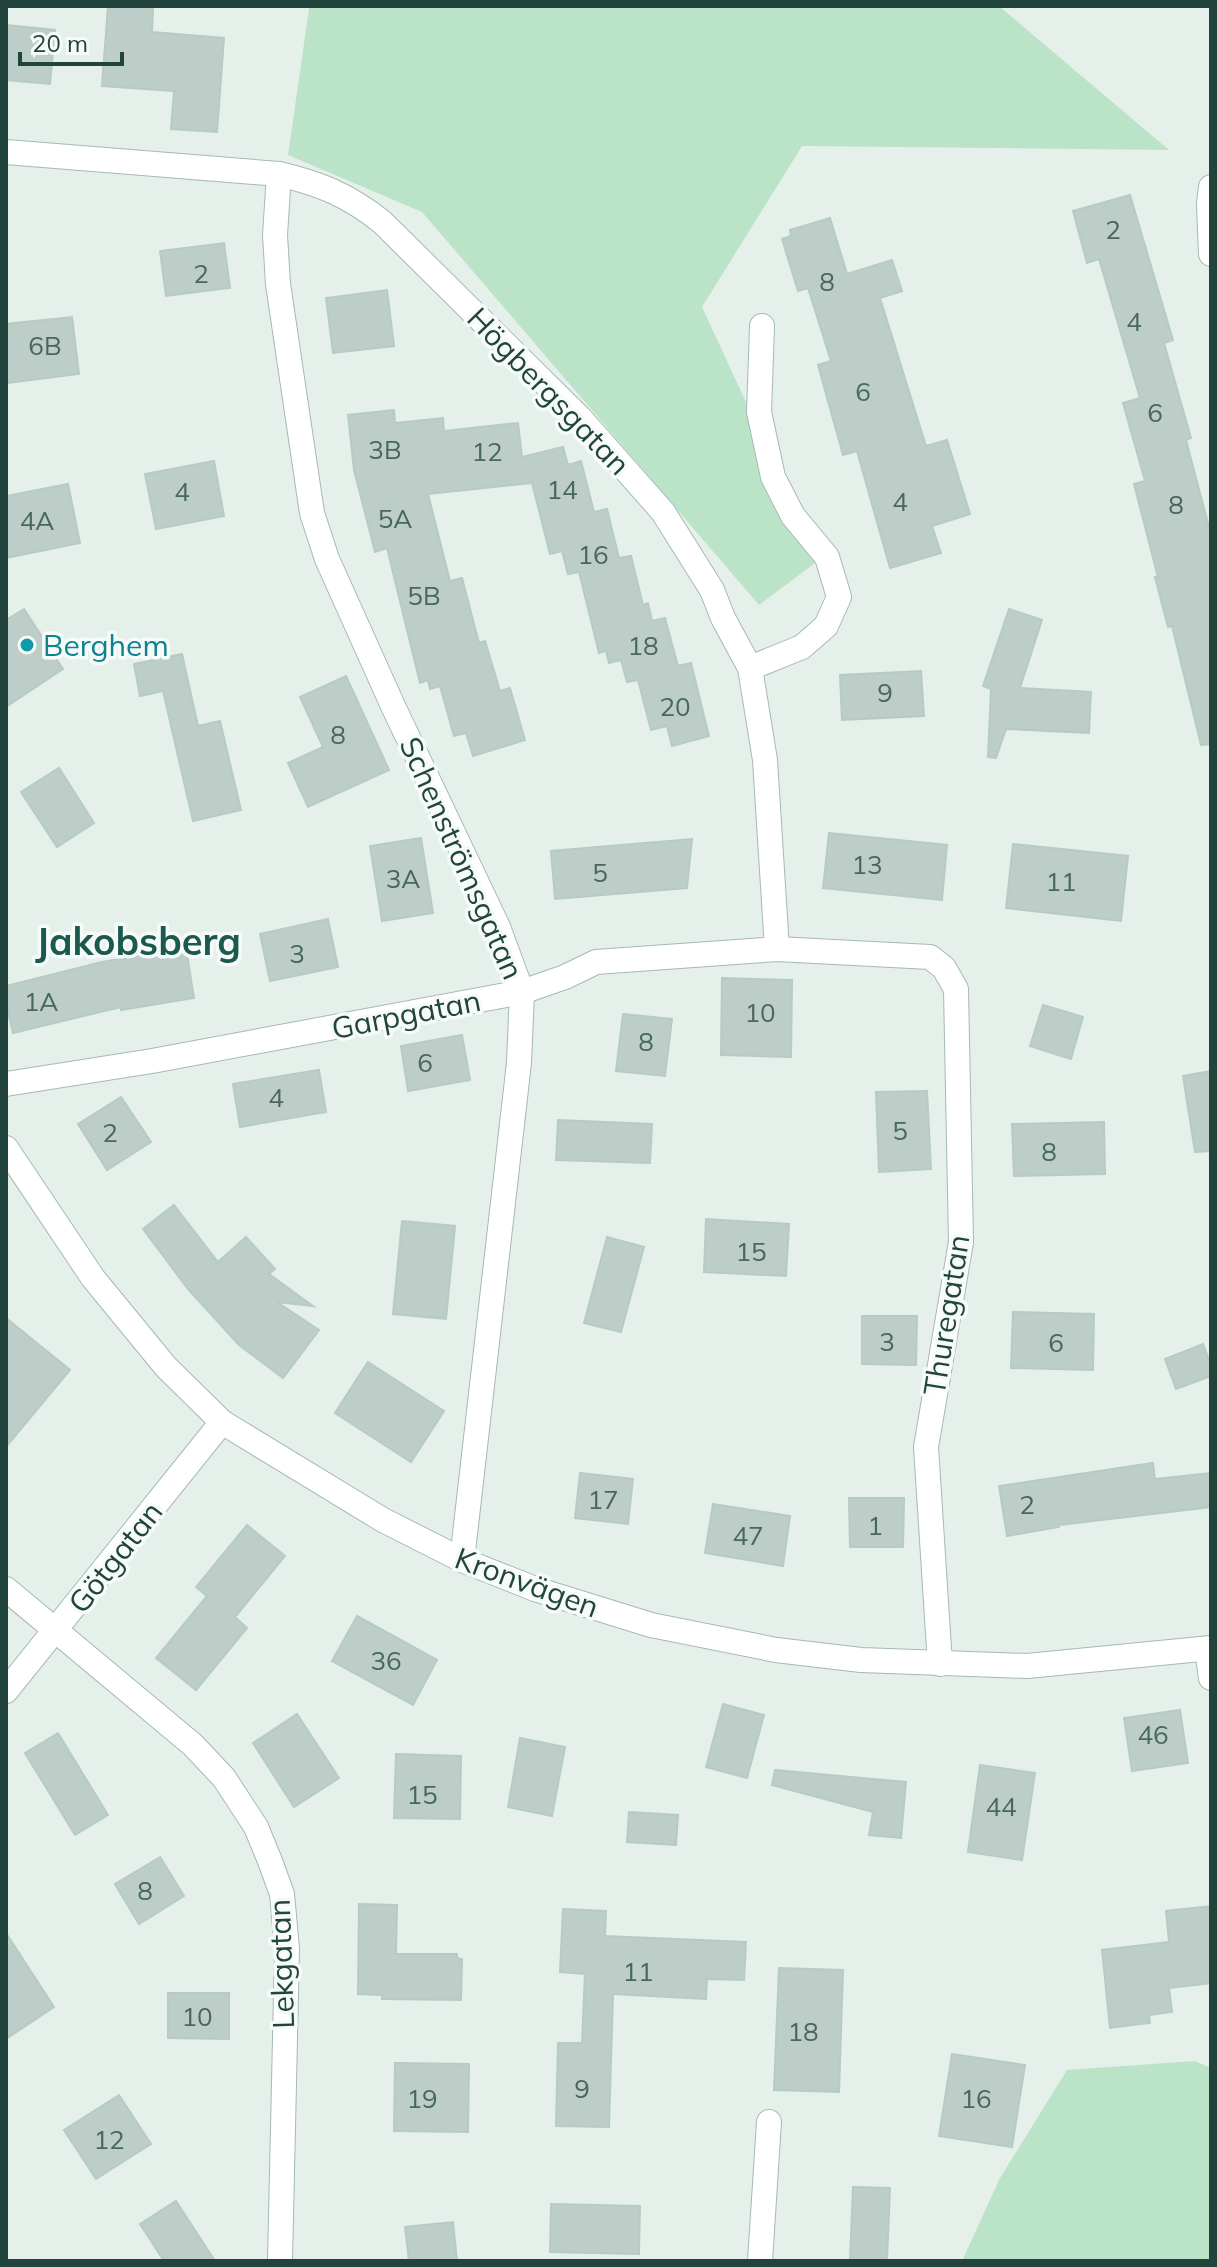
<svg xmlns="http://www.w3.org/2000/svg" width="1217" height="2267" font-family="Mulish,sans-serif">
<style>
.green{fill:#bbe3c8}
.building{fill:#bdcec8;stroke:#b6cbc3;stroke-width:2}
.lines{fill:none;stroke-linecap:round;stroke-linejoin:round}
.minor-casing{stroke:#a6b9b3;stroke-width:26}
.minor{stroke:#fff;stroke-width:24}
.culture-dot{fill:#0f9aa8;stroke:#f6fbf9;stroke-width:3}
.labels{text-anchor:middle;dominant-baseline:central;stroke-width:7;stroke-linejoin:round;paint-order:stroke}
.number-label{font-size:26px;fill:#486760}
.street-label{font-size:30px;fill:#21453d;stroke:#f6fbf9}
.culture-label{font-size:30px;fill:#0d838f;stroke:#f6fbf9;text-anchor:start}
.district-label{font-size:38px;font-weight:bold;fill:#1a5a4e;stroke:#f6fbf9}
</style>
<rect width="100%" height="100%" fill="#e5f0eb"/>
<g class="green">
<path d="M305,6H999L1169,150L802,146L702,307L819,560L759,605L422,212L288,155L309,9Z"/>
<path d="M1195,2061L1211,2068V2261H962L1000,2178L1067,2070Z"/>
</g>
<g class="building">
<path d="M108,6L153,8L152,32L224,38L217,132L171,129L174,91L102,86Z"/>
<path d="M6,25L55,30L50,84L6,80Z"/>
<path d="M1130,195L1173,340L1164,343L1191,438L1186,440L1211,535V744L1201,745L1172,626L1168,627L1155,577H1158L1134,484L1145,481L1123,403L1140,398L1099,259L1087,263L1073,211Z"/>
<path d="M830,218L847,274L892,260L902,291L880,298L926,446L947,440L970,514L932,526L941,553L890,568L857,451L843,455L818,365L831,361L808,288L798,291L782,239L791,236L790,230Z"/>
<path d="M224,243L230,288L166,296L160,251Z"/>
<path d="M387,290L394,346L333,353L326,298Z"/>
<path d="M72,317L79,374L6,383V324Z"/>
<path d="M394,410L395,423L443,418L444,431L518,423L522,457L563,447L568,465L581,461L594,512L607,509L619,558L631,556L643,605L648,603L652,621L665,618L678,666L691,663L709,736L672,746L667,726L651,730L638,680L627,682L621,660L609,663L606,651L599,653L579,572L568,574L562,551L550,554L532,483L428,494L450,581L462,578L479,643L485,641L500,691L510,688L525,740L473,756L466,733L454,736L440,686L430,689L428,680L420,683L387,548L375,552L354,470L348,415Z"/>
<path d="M214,461L224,516L156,529L145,474Z"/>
<path d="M68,484L80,543L6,558V496Z"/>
<path d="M24,609L63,669L6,707V620Z"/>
<path d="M1009,609L1042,620L1020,688L1091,692L1089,733L1006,729L996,758L988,757L991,689L983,686Z"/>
<path d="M182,654L198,726L220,721L241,810L193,821L163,691L140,696L134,664Z"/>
<path d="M921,671L924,716L842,720L840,675Z"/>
<path d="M346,676L389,770L308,807L288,763L323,747L300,697Z"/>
<path d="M59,768L94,823L57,847L21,792Z"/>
<path d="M829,833L947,845L942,900L823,888Z"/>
<path d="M421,838L433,913L382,921L370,846Z"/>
<path d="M692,839L687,888L555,899L551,851Z"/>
<path d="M1013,844L1128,856L1121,921L1006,908Z"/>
<path d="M328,919L338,967L270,981L260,934Z"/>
<path d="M186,948L194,998L121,1010V1007L13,1033L6,1004V986L102,962Z"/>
<path d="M722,978L792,980L791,1057L721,1055Z"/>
<path d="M1043,1005L1083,1017L1071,1059L1030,1046Z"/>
<path d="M623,1014L672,1019L665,1076L616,1071Z"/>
<path d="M462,1035L470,1080L408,1091L401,1046Z"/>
<path d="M319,1070L326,1112L240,1127L233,1084Z"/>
<path d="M1211,1071V1151L1195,1152L1183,1076Z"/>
<path d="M927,1091L931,1169L879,1172L876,1092Z"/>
<path d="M121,1097L151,1142L107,1170L78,1124Z"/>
<path d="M558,1120L652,1124L650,1163L556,1160Z"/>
<path d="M1104,1122L1105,1174L1014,1176L1012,1124Z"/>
<path d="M174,1205L218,1262L246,1237L275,1269L269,1274L313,1306L277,1302L319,1330L283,1378L239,1345L188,1289L143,1229Z"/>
<path d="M706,1219L789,1224L786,1276L704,1272Z"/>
<path d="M402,1221L455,1226L446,1319L393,1314Z"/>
<path d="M607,1237L644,1247L621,1332L584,1323Z"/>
<path d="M1013,1312L1094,1314L1093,1370L1011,1368Z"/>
<path d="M862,1316H917L916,1365L862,1364Z"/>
<path d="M6,1318L70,1370L6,1447Z"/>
<path d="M1203,1344L1211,1365V1376L1176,1389L1165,1359Z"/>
<path d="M368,1362L444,1411L411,1462L335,1413Z"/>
<path d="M1153,1463L1155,1479L1211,1473V1507L1059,1525V1527L1007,1536L999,1486Z"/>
<path d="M580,1473L633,1479L628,1524L575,1518Z"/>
<path d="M849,1498H904L903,1547H850Z"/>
<path d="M713,1504L790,1516L783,1566L705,1553Z"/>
<path d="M247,1525L285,1556L235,1617L247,1628L196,1690L156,1658L207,1596L196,1587Z"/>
<path d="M357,1616L437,1660L413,1705L332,1661Z"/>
<path d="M723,1704L764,1715L747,1778L706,1767Z"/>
<path d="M1180,1710L1188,1763L1132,1771L1124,1718Z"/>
<path d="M297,1714L339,1778L294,1807L253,1743Z"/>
<path d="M58,1733L108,1815L75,1835L25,1753Z"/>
<path d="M520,1738L565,1747L552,1816L508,1807Z"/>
<path d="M396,1754L461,1756L460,1819L394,1818Z"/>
<path d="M980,1765L1035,1773L1022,1860L968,1852Z"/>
<path d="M775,1770L906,1782L901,1838L869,1835L873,1812L772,1785Z"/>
<path d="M629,1812L678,1815L676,1845L627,1842Z"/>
<path d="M160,1857L184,1896L139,1924L115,1884Z"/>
<path d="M359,1904L397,1905L396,1954H457V1958L462,1959L461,2000L382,1999V1995L358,1994Z"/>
<path d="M1211,1906V1983L1169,1988L1172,2012L1149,2015L1150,2023L1110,2028L1102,1950L1169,1942L1166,1911Z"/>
<path d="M563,1909L606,1911L605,1936L746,1942L744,1980L707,1979L706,1999L613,1994L609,2127L556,2126L558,2043H582L585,1974L560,1972Z"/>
<path d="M6,1933L54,2007L6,2039Z"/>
<path d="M779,1968L843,1970L839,2092L774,2090Z"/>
<path d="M168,1993H229V2039L168,2038Z"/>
<path d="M952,2054L1025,2065L1012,2147L939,2136Z"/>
<path d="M395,2063L469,2064L468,2132L394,2131Z"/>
<path d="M119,2095L151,2144L96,2179L64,2130Z"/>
<path d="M853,2187L890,2188L887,2261H850Z"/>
<path d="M176,2201L215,2261H164L140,2224Z"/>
<path d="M551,2204L640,2206L639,2254L550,2252Z"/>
<path d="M453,2222L457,2261H409L405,2227Z"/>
</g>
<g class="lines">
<defs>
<g id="minor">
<path d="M6,152L279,174C321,184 348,195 382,222L580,418L663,512L712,590L723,618L750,668L765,760L777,949"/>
<path d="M279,174L275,235L278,284L312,513L327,559L393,706L498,927L522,992L519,1063L462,1560"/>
<path d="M1211,187L1209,204L1211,254"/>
<path d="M750,668L802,647L826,626L839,597L827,557L793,516L773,477L759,412L762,326"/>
<path d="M6,1084L152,1061L522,992L565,977L596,962L777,949L930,957L944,968L956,989L961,1242L926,1447L940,1664"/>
<path d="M6,1148L93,1278L166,1367L222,1422L383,1520L462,1560L535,1589L651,1625L776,1650L861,1660L1027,1666L1211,1648"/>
<path d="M6,1589L193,1745L224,1778L256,1827L270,1861L282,1894L287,1949L280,2261"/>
<path d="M1207,1649L1211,1678"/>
<path d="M6,1691L222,1422"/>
<path d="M760,2261L769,2122"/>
</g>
</defs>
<use href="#minor" class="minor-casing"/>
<use href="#minor" class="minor"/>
</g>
<circle class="culture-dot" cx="27" cy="645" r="8"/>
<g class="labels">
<g class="number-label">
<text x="1113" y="229">2</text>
<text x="201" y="273">2</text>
<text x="827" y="281">8</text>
<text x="1134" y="321">4</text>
<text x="45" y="345">6B</text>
<text x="863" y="391">6</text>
<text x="1155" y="412">6</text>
<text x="385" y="449">3B</text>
<text x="487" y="451">12</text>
<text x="562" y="489">14</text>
<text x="182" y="491">4</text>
<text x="900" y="501">4</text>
<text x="1176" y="504">8</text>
<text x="395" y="518">5A</text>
<text x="37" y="520">4A</text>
<text x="593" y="554">16</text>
<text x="424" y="595">5B</text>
<text x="643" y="645">18</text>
<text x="885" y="692">9</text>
<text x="675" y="706">20</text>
<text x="338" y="734">8</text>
<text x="867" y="864">13</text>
<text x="600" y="872">5</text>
<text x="403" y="878">3A</text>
<text x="1061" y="881">11</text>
<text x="297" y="953">3</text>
<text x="41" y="1001">1A</text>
<text x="760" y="1012">10</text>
<text x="646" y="1041">8</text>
<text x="425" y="1062">6</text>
<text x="276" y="1097">4</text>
<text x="900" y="1130">5</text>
<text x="110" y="1132">2</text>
<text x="1049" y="1151">8</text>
<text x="751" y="1251">15</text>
<text x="887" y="1341">3</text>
<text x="1056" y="1342">6</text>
<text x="603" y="1499">17</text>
<text x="1027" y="1504">2</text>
<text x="875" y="1525">1</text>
<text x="748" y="1535">47</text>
<text x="386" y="1660">36</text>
<text x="1153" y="1734">46</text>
<text x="422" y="1794">15</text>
<text x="1001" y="1806">44</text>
<text x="145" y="1890">8</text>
<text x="638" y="1971">11</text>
<text x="197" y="2016">10</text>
<text x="803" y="2031">18</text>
<text x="582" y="2088">9</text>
<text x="422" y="2098">19</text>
<text x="976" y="2098">16</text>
<text x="109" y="2139">12</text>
</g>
<g class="street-label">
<text transform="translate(549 391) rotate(46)">Högbergsgatan</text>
<text transform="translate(462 858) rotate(66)">Schenströmsgatan</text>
<text transform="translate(406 1014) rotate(-11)">Garpgatan</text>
<text transform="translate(946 1315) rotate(-81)">Thuregatan</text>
<text transform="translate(115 1557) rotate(-52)">Götgatan</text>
<text transform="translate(527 1582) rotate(20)">Kronvägen</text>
<text transform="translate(281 1964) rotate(-92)">Lekgatan</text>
</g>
<g class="culture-label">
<text x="43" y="645">Berghem</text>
</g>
<g class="district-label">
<text x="138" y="941">Jakobsberg</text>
</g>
</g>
<rect width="1217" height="2267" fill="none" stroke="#21453d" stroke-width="16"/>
<path d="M20 52v12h102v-12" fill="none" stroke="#21453d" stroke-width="4"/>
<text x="32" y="52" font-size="24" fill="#21453d" stroke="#f6fbf9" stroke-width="6" paint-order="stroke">20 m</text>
</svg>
